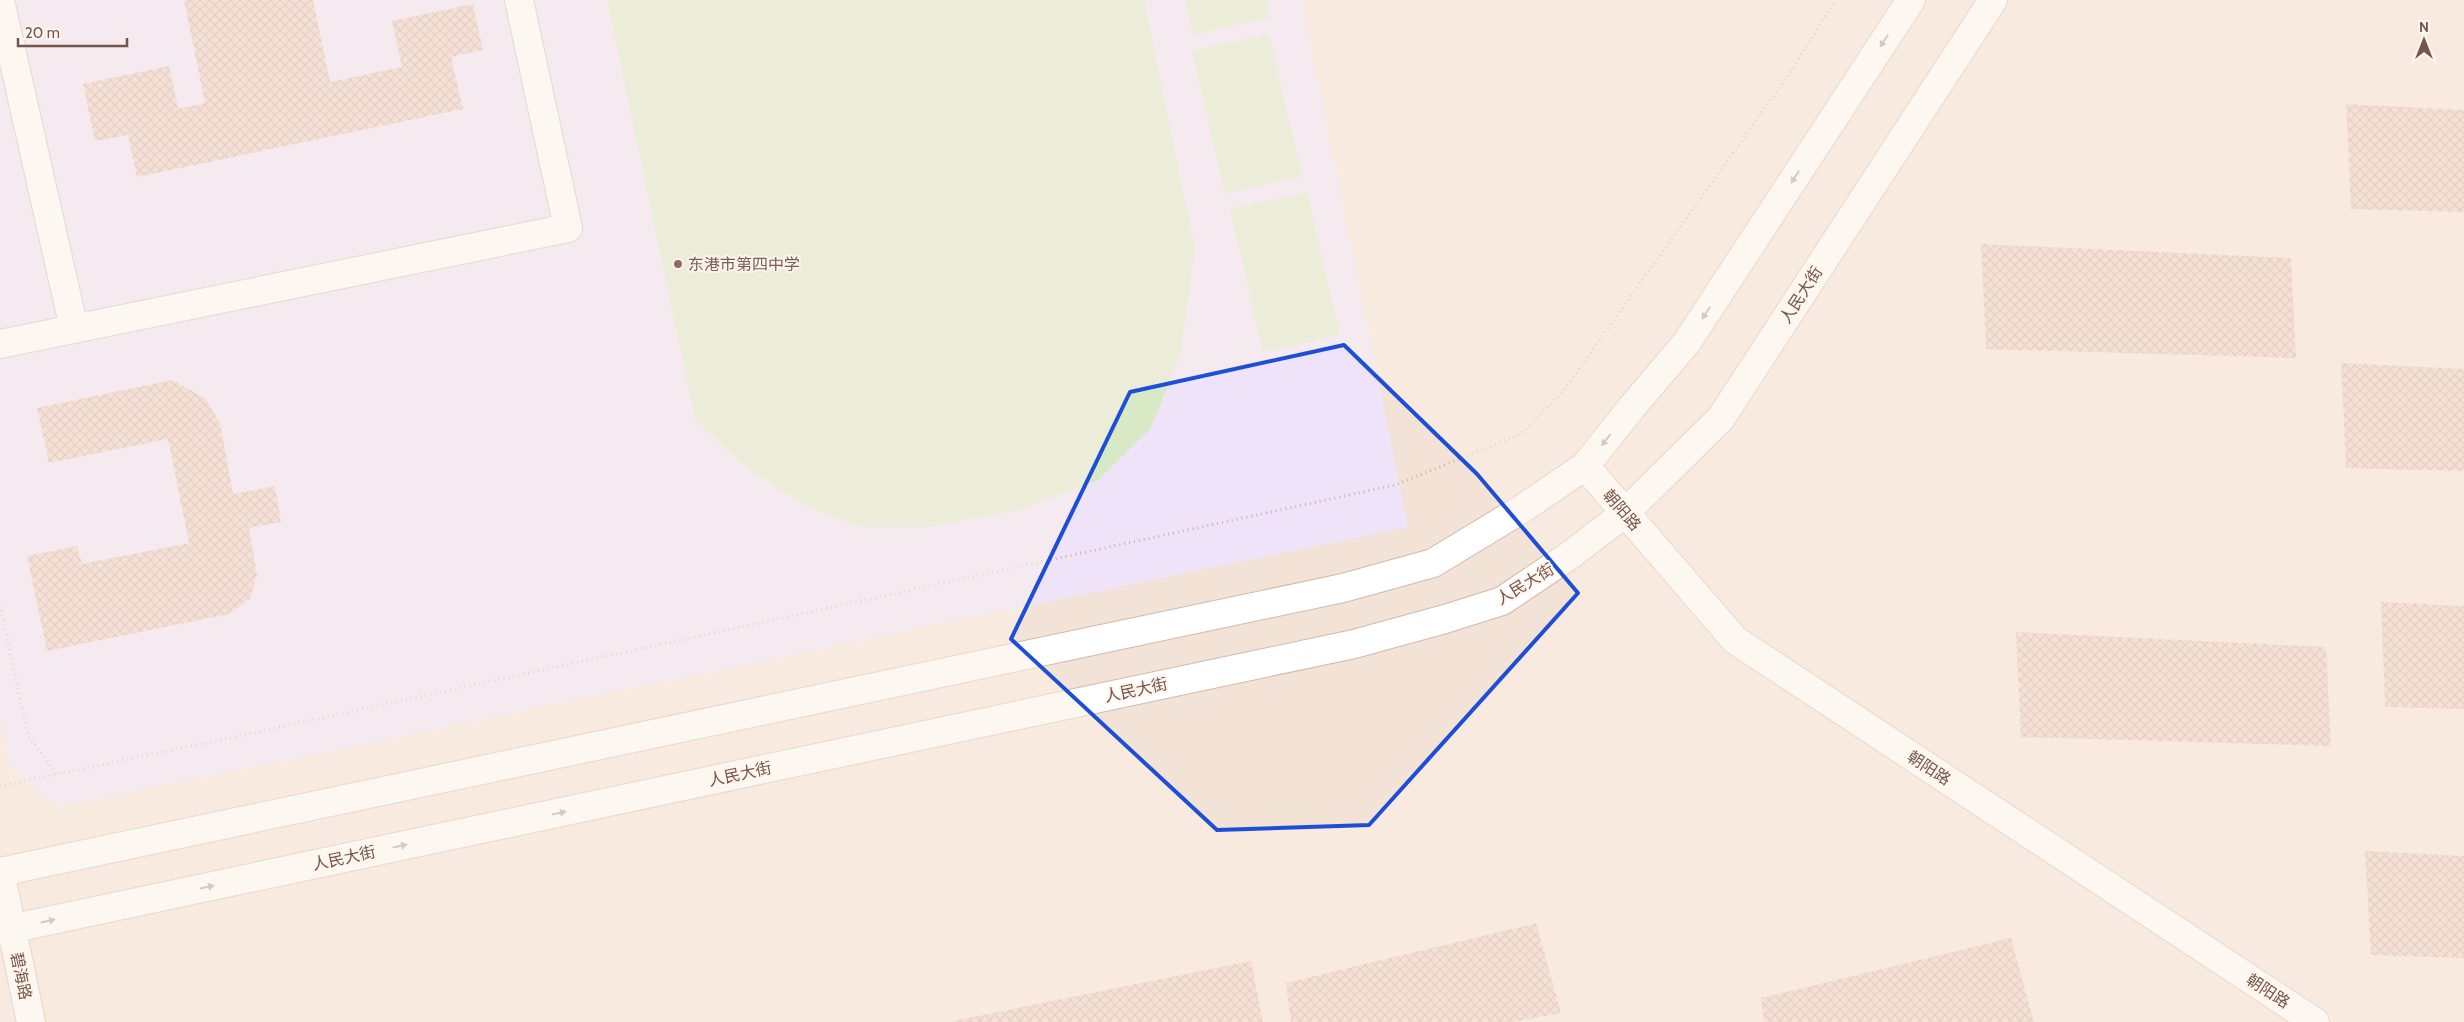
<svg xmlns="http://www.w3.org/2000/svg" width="2464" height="1022" font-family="Cabin,'Noto Sans SC',sans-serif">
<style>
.residential{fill:#f3e2d6}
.education{fill:#eee3f8}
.pitch{fill:#d8e9c6}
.building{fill:url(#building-cross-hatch)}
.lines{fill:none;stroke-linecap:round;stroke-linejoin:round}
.street-casing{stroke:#cfbab0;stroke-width:30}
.secondary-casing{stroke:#d1b9ae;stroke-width:30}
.path{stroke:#d5b0a3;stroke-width:3;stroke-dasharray:1 4;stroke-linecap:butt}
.street{stroke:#fff;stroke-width:28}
.secondary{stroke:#fff;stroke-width:28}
.oneway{fill:#ac9a94}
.marked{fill:none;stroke:#1d4ed8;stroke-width:4;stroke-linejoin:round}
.education-dot{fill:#8d6e63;stroke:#fef5ed;stroke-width:2}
.labels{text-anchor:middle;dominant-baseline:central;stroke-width:4;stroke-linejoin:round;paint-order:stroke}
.education-label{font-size:16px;fill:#785e54;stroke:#fef5ed;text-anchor:start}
.street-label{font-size:16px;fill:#74564c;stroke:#fef5ed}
</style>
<defs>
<pattern id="building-cross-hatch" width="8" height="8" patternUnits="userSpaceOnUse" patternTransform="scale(1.25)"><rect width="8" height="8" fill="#f0cdc0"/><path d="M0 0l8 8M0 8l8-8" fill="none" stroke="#c7a99e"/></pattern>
</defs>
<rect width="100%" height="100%" fill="#fbf1e7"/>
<rect class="residential" x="0" y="0" width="2464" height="1022"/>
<path class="education" d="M0,0H1302L1408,527L57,808L11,768L0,717Z"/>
<g class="pitch">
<path d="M607,0H1144L1195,249L1180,355L1151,428L1098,480L1018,510L927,527H862L812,509L789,495L744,466L695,419Z"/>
<path d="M1185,0H1266L1270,17L1193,35Z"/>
<path d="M1269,34L1302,176L1225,194L1192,51Z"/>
<path d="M1307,192L1340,335L1263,352L1230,209Z"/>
</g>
<g class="building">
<path d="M184,0H313L330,82L402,67L392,21L473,4L483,50L451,57L463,109L137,177L128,135L95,141L83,84L169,66L178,109L205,103Z"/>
<path d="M2346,104L2464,110V212L2351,209Z"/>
<path d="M1981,244L2291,258L2296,358L1986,349Z"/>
<path d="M2341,363L2464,369V471L2346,468Z"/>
<path d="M172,380L205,398L220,423L233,494L275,486L281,522L249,528L257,575L250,599L229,614L47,651L27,556L77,546L82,564L189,543L168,439L49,463L37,408Z"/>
<path d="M2381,602L2464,606V709L2385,707Z"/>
<path d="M2016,632L2326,647L2331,746L2021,737Z"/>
<path d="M2365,851L2464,856V958L2371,955Z"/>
<path d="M1536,923L1561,1013L1512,1022H1291L1286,983Z"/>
<path d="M2011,938L2034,1022H1764L1761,998Z"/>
<path d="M1251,961L1263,1022H953V1021Z"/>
</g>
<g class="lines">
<defs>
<g id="street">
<path d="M0,0L74,329"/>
<path d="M0,344L568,228L519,0"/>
</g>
<g id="secondary">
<path d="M1585,466L1735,640L2315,1022"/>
<path d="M0,871L31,1022"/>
<path d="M0,872L1343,588L1433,563L1522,509L1585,466L1632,407L1687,342L1911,0"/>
<path d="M0,931L1354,644L1445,619L1502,601L1569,556L1625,513L1721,418L1993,0"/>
</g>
</defs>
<use href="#street" class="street-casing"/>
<use href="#secondary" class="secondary-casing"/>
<g class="path">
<path d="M0,605L28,736L58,775"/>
<path d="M0,786L234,737L1395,485L1521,434L1564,390L1785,80L1836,0"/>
</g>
<use href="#street" class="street"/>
<use href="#secondary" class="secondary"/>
</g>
<defs><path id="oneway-solid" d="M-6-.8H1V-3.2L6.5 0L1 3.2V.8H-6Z" transform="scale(1.25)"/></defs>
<g class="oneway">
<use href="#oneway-solid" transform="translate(1884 41) rotate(123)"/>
<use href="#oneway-solid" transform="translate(1795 177) rotate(123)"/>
<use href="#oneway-solid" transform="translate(1706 313) rotate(123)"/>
<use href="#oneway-solid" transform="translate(1606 440) rotate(128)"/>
<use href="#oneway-solid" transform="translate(559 813) rotate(-12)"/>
<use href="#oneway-solid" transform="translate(400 846) rotate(-12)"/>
<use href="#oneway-solid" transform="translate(207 887) rotate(-12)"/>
<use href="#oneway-solid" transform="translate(48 921) rotate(-12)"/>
</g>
<path d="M0 0H2464V1022H0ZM1344,345L1477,474L1578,593L1369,825L1217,830L1011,639L1130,392Z" fill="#fbf1e7" fill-opacity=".55" fill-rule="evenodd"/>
<path class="marked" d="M1344,345L1477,474L1578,593L1369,825L1217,830L1011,639L1130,392Z"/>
<circle class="education-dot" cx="678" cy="264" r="5"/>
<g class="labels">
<g class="education-label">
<text x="688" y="264">东港市第四中学</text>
</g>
<g class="street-label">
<text transform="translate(1801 295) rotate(-57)">人民大街</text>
<text transform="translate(1622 510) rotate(49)">朝阳路</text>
<text transform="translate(1525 584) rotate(-31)">人民大街</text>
<text transform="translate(1136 690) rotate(-12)">人民大街</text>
<text transform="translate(1929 768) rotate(33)">朝阳路</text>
<text transform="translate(740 774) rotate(-12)">人民大街</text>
<text transform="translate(344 858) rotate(-12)">人民大街</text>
<text transform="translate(21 976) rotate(78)">碧海路</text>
<text transform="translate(2268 991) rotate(33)">朝阳路</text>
</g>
</g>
<g transform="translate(2424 40)" stroke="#fef5ed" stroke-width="4" paint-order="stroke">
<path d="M0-4L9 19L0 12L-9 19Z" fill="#74564c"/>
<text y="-8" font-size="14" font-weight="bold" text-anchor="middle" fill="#74564c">N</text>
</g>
<path d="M18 38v8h109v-8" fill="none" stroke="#74564c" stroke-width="2.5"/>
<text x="25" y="38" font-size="15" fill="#74564c" stroke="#fef5ed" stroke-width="4" paint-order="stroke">20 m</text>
</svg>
